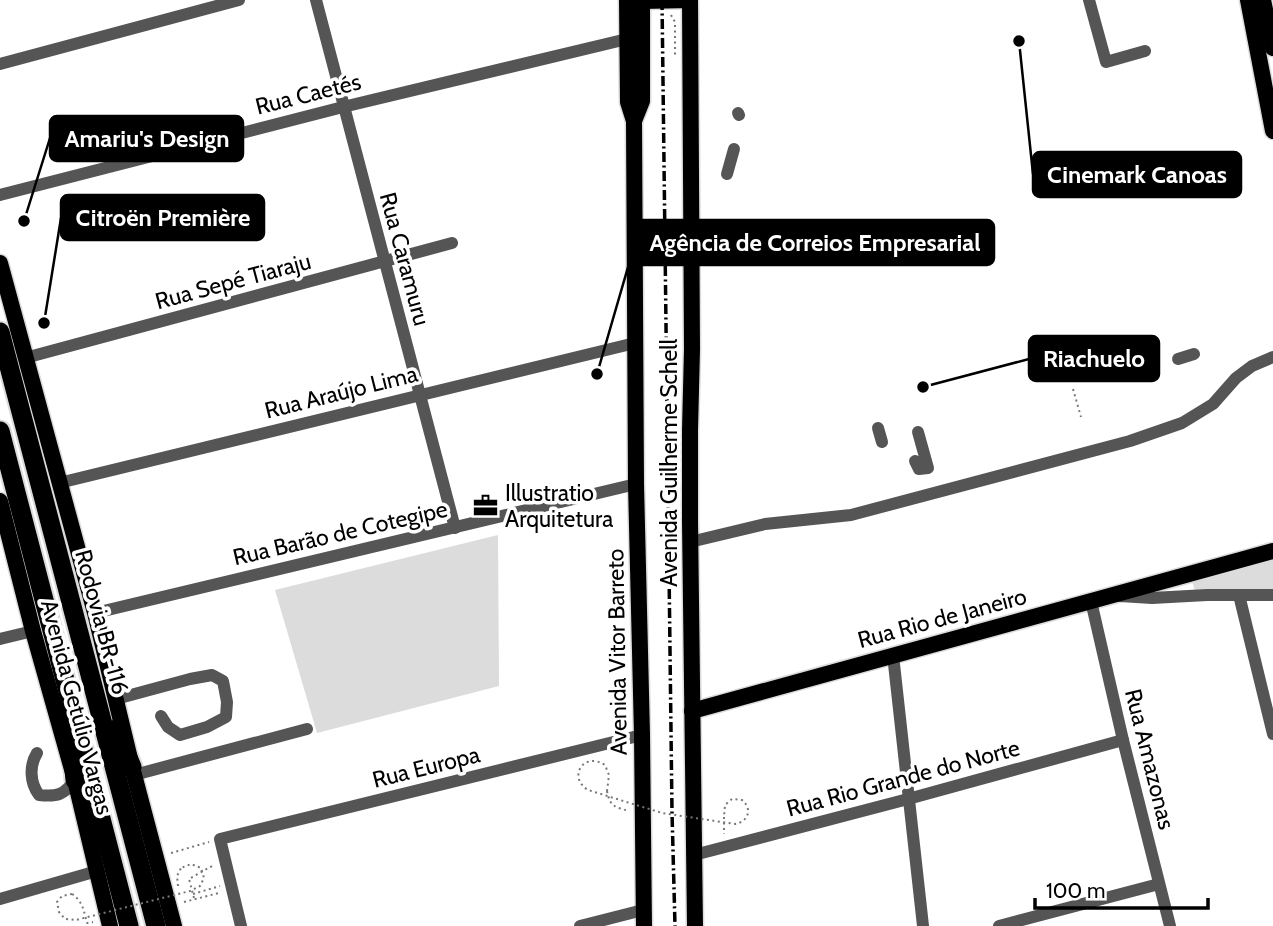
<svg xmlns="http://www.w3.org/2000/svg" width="1273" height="926" font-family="Cabin,sans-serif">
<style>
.green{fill:#dcdcdc}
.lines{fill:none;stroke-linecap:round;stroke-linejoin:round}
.major-casing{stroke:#dbdbdb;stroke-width:19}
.highway-casing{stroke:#dbdbdb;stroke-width:23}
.path{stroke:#777;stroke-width:2;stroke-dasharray:2 3.5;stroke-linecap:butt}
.minor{stroke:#555;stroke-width:12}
.major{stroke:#000;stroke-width:16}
.highway{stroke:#000;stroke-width:19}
.rail{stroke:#000;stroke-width:3.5;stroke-dasharray:10 3.5 2 3.5;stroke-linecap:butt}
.path-bridge{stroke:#777;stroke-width:2;stroke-dasharray:2 3.5;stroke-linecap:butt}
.labels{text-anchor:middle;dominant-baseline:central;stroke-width:7;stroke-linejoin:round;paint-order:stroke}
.street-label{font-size:23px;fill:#000;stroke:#fff}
.poi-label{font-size:23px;fill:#000;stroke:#fff;text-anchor:start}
.leader{fill:none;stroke:#000;stroke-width:2.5}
.callout-dot{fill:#000;stroke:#fff;stroke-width:2.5}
.callout{fill:#000;stroke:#000;stroke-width:2.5}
.callout-label{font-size:24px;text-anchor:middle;font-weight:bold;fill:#fff}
</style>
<rect width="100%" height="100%" fill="#fff"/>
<g class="green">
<path d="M498,535L499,686L317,733L275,590Z"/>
<path d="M1273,555V591H1195L1190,575Z"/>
</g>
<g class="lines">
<defs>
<g id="major">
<path d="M627,0L628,102L634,121L636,484L642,735L644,926"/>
<path d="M1248,0L1273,131"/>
<path d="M1263,0L1273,48"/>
<path d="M642,1L690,0L692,349L690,430V521L695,926"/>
<path d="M634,121L642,101V0"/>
<path d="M0,263L95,613L132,767L174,926"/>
<path d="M0,501L33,631L75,780L110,926"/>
<path d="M692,711L1273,551"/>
</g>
<g id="highway">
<path d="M0,332C53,530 105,728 156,926"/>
<path d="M0,431L129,926"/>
<path d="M116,729L132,767"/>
<path d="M71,738L75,780"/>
</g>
</defs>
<use href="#major" class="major-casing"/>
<use href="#highway" class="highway-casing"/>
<g class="path">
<path d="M671,15L675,22V57"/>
<path d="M1073,389L1081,417"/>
<path d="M607,791C610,807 615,807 629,811"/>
<path d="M724,817V834"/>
<path d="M171,853L209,842"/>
<path d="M178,886L177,876L181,868"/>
<path d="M72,894C83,901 84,912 87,923L93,922"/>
<path d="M193,894L220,886"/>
<path d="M194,898L189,879L212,866"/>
<path d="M184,902L219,893"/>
</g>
<g class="minor">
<path d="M316,0L455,528"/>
<path d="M1089,0L1106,62L1145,51"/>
<path d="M0,64L239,0"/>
<path d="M738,113L739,115"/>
<path d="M727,174L734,149"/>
<path d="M0,195L343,107L627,39"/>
<path d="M25,358L452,243"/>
<path d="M1178,359L1194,354"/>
<path d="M878,428L882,442"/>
<path d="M915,461L919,469L928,468L918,432"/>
<path d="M59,483L635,343"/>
<path d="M690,542L765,524L851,515L1130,441L1182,423L1213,404L1236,378L1252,366L1273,357"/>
<path d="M1239,595L1273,734"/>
<path d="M1120,596L1152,598L1207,595H1273"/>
<path d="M1091,601L1123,740L1170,926"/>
<path d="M95,613L636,484"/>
<path d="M0,639L33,631"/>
<path d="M893,655L923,926"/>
<path d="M116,699L190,679L212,675L223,681L227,702L226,717L207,727L180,735L168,727L161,716"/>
<path d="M37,753C29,766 30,783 39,795C57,797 64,795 75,780"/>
<path d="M134,775L307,729"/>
<path d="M694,855L908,799L1123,740"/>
<path d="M0,899L97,871"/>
<path d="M241,926L220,839L642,735"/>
<path d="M580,926L643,910"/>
<path d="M999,926L1159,884"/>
</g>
<use href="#major" class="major"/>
<use href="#highway" class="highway"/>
<path class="rail" d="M662,0L672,812L675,926"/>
<g class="path-bridge">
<path d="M607,791L609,775L605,765C584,751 567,777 588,790L662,813L735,824C748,822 753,809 742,800L732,799L725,805L724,817"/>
<path d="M72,894L62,896L57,902L59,912L65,919L76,920L190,891L200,886L204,878L201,868L191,864L181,868"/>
</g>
</g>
<defs>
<symbol id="office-bare" viewBox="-9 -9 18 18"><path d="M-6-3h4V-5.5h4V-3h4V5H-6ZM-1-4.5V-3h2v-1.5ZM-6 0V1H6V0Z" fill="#000" stroke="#fff" stroke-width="2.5" paint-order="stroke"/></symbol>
</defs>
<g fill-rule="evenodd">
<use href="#office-bare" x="468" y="488" width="35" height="35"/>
</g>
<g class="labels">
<g class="street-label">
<text transform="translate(308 94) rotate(-14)">Rua Caetés</text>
<text transform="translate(405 259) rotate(75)">Rua Caramuru</text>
<text transform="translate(233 281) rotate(-15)">Rua Sepé Tiaraju</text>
<text transform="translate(341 392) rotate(-14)">Rua Araújo Lima</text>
<text transform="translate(669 463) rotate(-90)">Avenida Guilherme Schell</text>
<text transform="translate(340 533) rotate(-13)">Rua Barão de Cotegipe</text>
<text transform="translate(942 618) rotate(-15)">Rua Rio de Janeiro</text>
<text transform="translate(102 622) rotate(75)">Rodovia BR-116</text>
<text transform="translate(617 652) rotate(-91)">Avenida Vitor Barreto</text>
<text transform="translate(77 707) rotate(75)">Avenida Getúlio Vargas</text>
<text transform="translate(1150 759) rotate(76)">Rua Amazonas</text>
<text transform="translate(426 767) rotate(-14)">Rua Europa</text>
<text transform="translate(903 778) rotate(-15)">Rua Rio Grande do Norte</text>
</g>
<g class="poi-label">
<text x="505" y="493">Illustratio<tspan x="505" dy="26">Arquitetura</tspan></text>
</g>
</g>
<path class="leader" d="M24 221L50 138M1019 41L1033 174M44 323L61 218M597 374L635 243M923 387L1029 359"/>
<g class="callout-dot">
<circle cx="24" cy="221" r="7"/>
<circle cx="1019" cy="41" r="7"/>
<circle cx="44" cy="323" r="7"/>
<circle cx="597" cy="374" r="7"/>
<circle cx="923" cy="387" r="7"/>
</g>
<g class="callout">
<rect x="50" y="116" width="193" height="45" rx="7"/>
<rect x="1033" y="152" width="208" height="45" rx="7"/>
<rect x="61" y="195" width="203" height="45" rx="7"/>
<rect x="635" y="220" width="359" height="45" rx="7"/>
<rect x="1029" y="336" width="130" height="45" rx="7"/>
</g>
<g class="callout-label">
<text x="147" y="147">Amariu's Design</text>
<text x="1137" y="183">Cinemark Canoas</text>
<text x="163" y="226">Citroën Première</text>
<text x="815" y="251">Agência de Correios Empresarial</text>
<text x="1094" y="367">Riachuelo</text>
</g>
<path d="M1035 898v10h173v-10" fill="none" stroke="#000000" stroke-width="3.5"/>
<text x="1046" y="898" font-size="21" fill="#000000" stroke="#ffffff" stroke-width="5" paint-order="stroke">100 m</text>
</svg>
